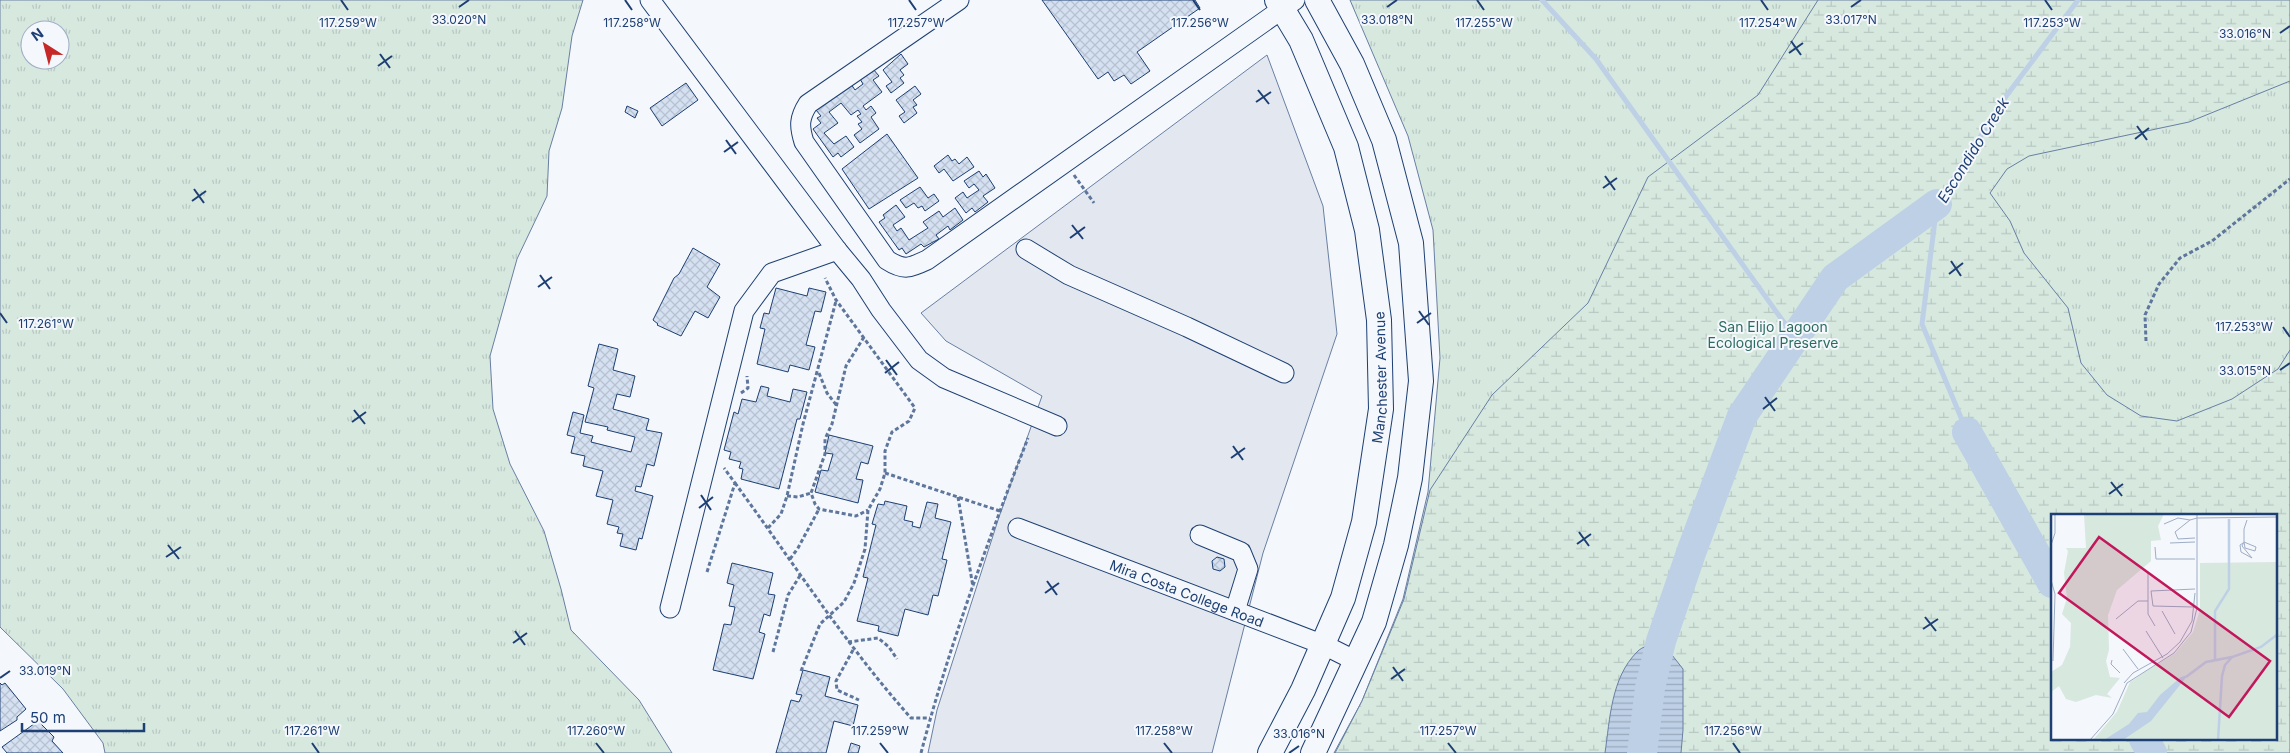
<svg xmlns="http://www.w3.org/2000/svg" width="2290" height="753" font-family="Inter,sans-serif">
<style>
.grass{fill:url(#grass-tufts);stroke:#687fa3;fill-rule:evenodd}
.wetland{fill:url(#wetland-marsh);stroke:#687fa3;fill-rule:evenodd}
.parking{fill:#e3e8f0;stroke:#687fa3}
.water{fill:url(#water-rules);stroke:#687fa3}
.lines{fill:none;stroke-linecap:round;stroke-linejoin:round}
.stream{stroke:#bed0e5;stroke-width:5}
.river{stroke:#bed0e5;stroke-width:30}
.building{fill:url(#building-cross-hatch);stroke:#1d3f73}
.minor-casing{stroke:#1d3f73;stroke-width:21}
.major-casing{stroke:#1d3f73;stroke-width:26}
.path{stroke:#5e769c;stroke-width:3;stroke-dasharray:4 2.5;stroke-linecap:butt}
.minor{stroke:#f4f7fb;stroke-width:19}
.major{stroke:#f4f7fb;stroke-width:24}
.ticks{fill:none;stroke:#1d3f73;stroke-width:2}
.labels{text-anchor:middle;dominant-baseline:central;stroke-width:4;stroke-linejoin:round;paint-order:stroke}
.park-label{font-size:14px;fill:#2c6c60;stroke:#f4f7fb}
.street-label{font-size:14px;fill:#1d3f73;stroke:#f4f7fb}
.water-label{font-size:15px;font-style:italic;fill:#1d3f73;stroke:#f4f7fb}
.inset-river{fill:none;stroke:#bed0e5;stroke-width:2.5}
.inset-road{fill:none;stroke:#9eadc5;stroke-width:1}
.view{fill:#c2185b;fill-opacity:0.15;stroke:#c2185b;stroke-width:2.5}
.inset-edge{fill:none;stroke:#1d3f73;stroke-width:2.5}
.ticks-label{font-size:12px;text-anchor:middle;fill:#1d3f73;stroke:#f4f7fb;stroke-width:4;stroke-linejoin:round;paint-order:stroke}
</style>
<defs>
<pattern id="grass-tufts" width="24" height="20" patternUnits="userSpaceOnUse" patternTransform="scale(1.25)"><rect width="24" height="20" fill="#d7e8df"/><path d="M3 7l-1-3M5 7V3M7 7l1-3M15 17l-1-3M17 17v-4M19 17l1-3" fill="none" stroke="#b8c8c3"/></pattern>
<pattern id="wetland-marsh" width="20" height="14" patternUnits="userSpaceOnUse" patternTransform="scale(1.25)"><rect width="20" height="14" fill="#d7e8df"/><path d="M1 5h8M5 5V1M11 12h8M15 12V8" fill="none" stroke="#b8c8c3"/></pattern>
<pattern id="water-rules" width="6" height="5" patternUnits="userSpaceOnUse" patternTransform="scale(1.25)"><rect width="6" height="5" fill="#bed0e5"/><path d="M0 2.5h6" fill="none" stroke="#9aaabe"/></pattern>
<pattern id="building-cross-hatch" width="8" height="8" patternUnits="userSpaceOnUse" patternTransform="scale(1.25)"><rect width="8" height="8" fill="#d5e0f0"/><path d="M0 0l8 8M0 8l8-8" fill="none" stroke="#b6c1d1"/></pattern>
</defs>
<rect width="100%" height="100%" fill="#f4f7fb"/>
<g class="grass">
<path d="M0,0H583L572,36L562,108L549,151L547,196L517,259L490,356L493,409L510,464L544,531L561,589L571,630L639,700L672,753H105L103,743L63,689L0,627ZM30,30H60V60H30Z"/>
<path d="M1350,0H2290V753H1334L1362,701L1403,599L1428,492L1440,358L1433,230L1408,136ZM2052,516H2276V739H2052Z"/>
</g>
<path class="wetland" d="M1818,0H2290V81L2189,122L2029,156L2007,169L1990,193L2010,221L2024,253L2068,308L2081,363L2107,395L2141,416L2177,421L2232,399L2278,369L2290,350V753H1335L1362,701L1404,599L1430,490L1492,395L1588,303L1648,177L1758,95ZM2052,516H2276V739H2052Z"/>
<path class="parking" d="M1267,55L1323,206L1337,334L1263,553L1212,753H928L937,710L999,517L1042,396L946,341L921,313Z"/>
<path class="water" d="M1661,641L1683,669V730L1681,753H1605C1610,719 1611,678 1637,652C1642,646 1654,644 1661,641Z"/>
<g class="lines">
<g class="stream">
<path d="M1542,0L1596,59L1795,338"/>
<path d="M1967,432L1922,324L1937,204L2007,95L2078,0"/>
</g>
<g class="river">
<path d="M1967,432L2052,583"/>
<path d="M2144,739L2152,753"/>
<path d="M1642,753L1650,688L1661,641L1692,550L1742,416L1835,278L1937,204"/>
</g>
</g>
<g class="building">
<path d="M1042,0H1195L1200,8L1137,52L1150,71L1131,84L1124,75L1114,81L1108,72L1098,79Z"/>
<path d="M901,54L908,64L900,70L904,75L900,78L904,83L891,93L886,86L892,82L883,70Z"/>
<path d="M873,69L879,76L873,80L882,92L863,106L866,110L871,106L876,113L871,117L879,129L860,143L854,135L862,129L858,124L862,122L857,116L861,114L858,110L851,115L841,103L829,112L838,123L824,133L834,144L846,136L854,147L841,157L838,153L833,157L813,129L821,123L817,118L821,116L816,110L824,104L826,99L829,102L832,99L830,96L834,93L836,96L851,84L855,90L863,84L860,79Z"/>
<path d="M686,83L698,100L662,126L650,108Z"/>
<path d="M915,86L921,94L913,100L917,105L913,107L917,113L904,123L899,116L905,112L896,100Z"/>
<path d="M627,106L638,111L635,118L625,112Z"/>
<path d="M887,134L918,178L869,209L842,169Z"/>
<path d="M948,155L952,161L955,159L959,164L967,157L974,167L953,181L944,169L939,173L934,166Z"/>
<path d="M979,171L983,177L986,174L995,188L983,196L988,202L975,212L972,208L966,213L955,198L963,192L967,198L979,190L974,184L969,188L964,181Z"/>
<path d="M920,187L928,198L934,194L939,201L925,211L922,206L918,208L914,203L906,208L900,200Z"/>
<path d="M896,205L905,217L893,225L897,231L901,228L909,240L928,228L923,222L939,211L943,217L955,208L963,220L950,230L948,226L936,235L939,239L933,242L924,247L921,244L906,254L902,248L899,250L879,222L885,218L883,215Z"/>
<path d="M693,248L720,264L707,287L720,297L708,318L695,311L681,336L657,325L658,324L653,320L674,278L679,274Z"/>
<path d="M776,288L807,296L809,288L826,292L821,312L815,311L806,345L815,347L809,370L790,365L788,372L757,364L765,329L760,328L764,313L769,314Z"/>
<path d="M599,344L618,349L613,370L635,376L630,397L617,394L613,409L649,419L646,430L662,433L654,466L647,464L641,487L636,486L635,491L653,496L642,539L639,538L636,550L620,546L623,534L617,533L619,527L607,524L613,500L596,496L603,471L583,466L585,456L571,453L575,437L567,435L573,412L584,415L580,433L593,436L591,442L631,452L635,437L607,430L608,427L585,422L594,388L588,386Z"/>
<path d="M761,386L769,388L767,396L790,402L793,389L807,392L800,419H797L779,489L741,479L743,469L739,468L741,462L729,459L731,452L724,450L734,412L738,414L742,399L756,402Z"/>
<path d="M829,435L873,446L868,464L861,462L856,479L863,480L858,503L815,492L821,470L828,471L833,454L825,453Z"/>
<path d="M885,501L907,506L904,520L913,522L912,526L920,528L927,502L938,504L935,518L951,522L942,559L947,560L938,596L933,595L928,615L905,609L898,636L878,631L879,626L857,621L868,578L863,577L876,525L872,524L878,504L884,505Z"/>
<path d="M1217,557L1224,559L1225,567L1220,571L1213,569L1212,561Z"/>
<path d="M732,563L773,573L768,594L775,595L770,616L764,614L759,632L765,634L753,679L713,670L724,624L731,625L735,607L729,606L734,585L727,583Z"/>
<path d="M803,670L830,677L825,696L858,705L853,726L834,721L826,753H776L791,700L799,702L802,695L796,694Z"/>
<path d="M0,683L2,685L5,683L26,709L17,717V720L0,731Z"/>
<path d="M38,721L54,737L52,741L63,753H7L2,747Z"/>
<path d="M851,743L860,746L858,753H848Z"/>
</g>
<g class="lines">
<defs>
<g id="minor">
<path d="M650,0L837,250L861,279L881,310L919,360L944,378L1057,426"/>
<path d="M959,0L808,104C799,118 799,126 804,142L887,260C904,271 910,268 927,260L1295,0"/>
<path d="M1026,249L1069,275L1187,327L1284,373"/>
<path id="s1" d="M1018,528L1324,645L1356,661"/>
<path d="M1200,535L1241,552L1248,569L1235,611"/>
<path d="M670,608L744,311L772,273L837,250"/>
</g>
<g id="major">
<path id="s2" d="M1270,753L1303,690L1343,598L1364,522L1381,409L1379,320L1367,230L1346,147L1301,40L1277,0"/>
<path d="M1313,753L1374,622L1396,545L1410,478L1421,381L1411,243L1384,140L1352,64L1317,0"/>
</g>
</defs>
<use href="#minor" class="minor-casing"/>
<use href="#major" class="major-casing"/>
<g class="path">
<path d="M1074,175L1094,203"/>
<path d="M864,337L846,366L832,424L825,439V454L811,493L815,504L819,509L856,516L868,510"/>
<path d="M2146,341L2145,315L2159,284L2180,258L2212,241L2290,179"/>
<path d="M819,373L827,393L837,406"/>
<path d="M741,393L748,388L747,376"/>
<path d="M885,473L1000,511"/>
<path d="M735,483C793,562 845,644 911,718H930"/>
<path d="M787,496L798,497L811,493"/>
<path d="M958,497L973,587"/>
<path d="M768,528L781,514L787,496L803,424L836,301"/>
<path d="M790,559L798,548L819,509"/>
<path d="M707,572L735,483L724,468"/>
<path d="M848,642L878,638L889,647L897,659"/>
<path d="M853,650L836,681L837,690L859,700"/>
<path d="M773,652L788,595L801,574"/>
<path d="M801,671L820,624L844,602L854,583L865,549L868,510L880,489L885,473V451L892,432L909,421L915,408L836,300L825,278"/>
<path d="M921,753C949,646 988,541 1028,438"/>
</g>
<use href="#minor" class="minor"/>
<use href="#major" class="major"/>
</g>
<path class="ticks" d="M341,0L348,10M625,0L632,10M909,0L916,10M1193,0L1200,10M1477,0L1484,10M1761,0L1768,10M2045,0L2052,10M459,7L469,0M1387,7L1397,0M1851,7L1861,0M2280,33L2290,26M1791,41L1801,55M1789,53L1803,43M380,54L390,68M378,66L392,56M1258,90L1269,104M1256,102L1271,92M2137,126L2147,140M2135,139L2149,128M726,140L736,154M724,152L738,142M1605,176L1615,190M1603,188L1617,178M194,189L204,203M192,201L206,191M1072,225L1083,239M1070,238L1085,227M1951,261L1961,276M1949,274L1963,263M540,275L550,289M538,287L552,277M1419,311L1429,325M0,313L7,323M1417,323L1431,313M2283,327L2290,337M886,360L897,375M2280,370L2290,363M885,373L899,362M1765,397L1775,411M1763,409L1777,398M354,410L365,424M352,422L366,412M1233,446L1243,460M1231,458L1245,448M2111,482L2122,496M2109,494L2123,484M701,495L711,510M699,508L713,497M1579,532L1589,546M1577,544L1591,534M168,545L179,559M166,557L181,547M1047,581L1057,595M1045,593L1059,583M1925,617L1936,631M1923,629L1938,619M515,631L525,645M513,643L527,633M1393,667L1403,681M0,678L10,671M1391,679L1405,669M312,743L319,753M596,743L604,753M880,743L888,753M1164,743L1172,753M1448,743L1456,753M1733,743L1740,753M1289,753L1299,746"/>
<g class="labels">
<g class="park-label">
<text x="1773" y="326">San Elijo Lagoon<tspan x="1773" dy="16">Ecological Preserve</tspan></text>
</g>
<g class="street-label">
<text stroke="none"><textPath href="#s2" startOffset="396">Manchester Avenue</textPath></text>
<text stroke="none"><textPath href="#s1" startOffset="181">Mira Costa College Road</textPath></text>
</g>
<g class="water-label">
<text transform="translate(1973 150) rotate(-58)">Escondido Creek</text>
</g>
</g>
<g transform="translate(2051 514)">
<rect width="226" height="226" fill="#f4f7fb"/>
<path d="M33,0H113L107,12L110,26L100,27V47L66,76L57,101L58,136L55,147L59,163L69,164L56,180L61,184L45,181L25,188L15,185L8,172L0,178V158L11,151L19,133L20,109L11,100L16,84L13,59L17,37L15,34H35ZM226,48V226H42L66,198L79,168L120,144L142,118L149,96V49Z" fill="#d7e8df"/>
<path d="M226,98V155L188,144L184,163L185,170L193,174L226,173V226H43L66,198L80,168L92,159L128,137L161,125H174L218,106Z" fill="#d7e8df"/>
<path d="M137,161L100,207L72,226H53L78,210L87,199L96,198L109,181L130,163Z" fill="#bed0e5"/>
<path class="inset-river" d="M164,145V97L178,75V5M171,162L174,151L181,143L210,133L227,120M135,163L155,148L181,143M167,226L171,162"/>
<path class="inset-road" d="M146,4L227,3M113,10L127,4L139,6M144,24L127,25L124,18L139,6L146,4M193,28L205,33L204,37L194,34ZM119,29L144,28M192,29L189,31L190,38L201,44L191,32L193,28V15L196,6M0,31L4,19V0M104,33L105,45H144M97,58V100L104,112M0,66L4,80L2,147M142,93L102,92L100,77L144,75M111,97L124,120M65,105L87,87H97M95,117L112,144M72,135L87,155M61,146L60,150L69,159M73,169L82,159L116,140L129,128L141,107L144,79M39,226L62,200L76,169L123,139L140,118L146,94V0"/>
<path class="view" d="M48,23L219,147L178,203L8,79Z"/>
<rect width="226" height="226" class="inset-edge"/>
</g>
<g class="ticks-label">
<text x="459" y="24">33.020°N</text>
<text x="1387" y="24">33.018°N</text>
<text x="1851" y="24">33.017°N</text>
<text x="348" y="27">117.259°W</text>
<text x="632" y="27">117.258°W</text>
<text x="916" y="27">117.257°W</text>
<text x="1200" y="27">117.256°W</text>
<text x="1484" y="27">117.255°W</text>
<text x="1768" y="27">117.254°W</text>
<text x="2052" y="27">117.253°W</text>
<text x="2245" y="38">33.016°N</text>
<text x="46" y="328">117.261°W</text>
<text x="2244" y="331">117.253°W</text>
<text x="2245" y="375">33.015°N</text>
<text x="45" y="675">33.019°N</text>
<text x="312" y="735">117.261°W</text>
<text x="596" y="735">117.260°W</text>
<text x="880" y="735">117.259°W</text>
<text x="1164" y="735">117.258°W</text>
<text x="1448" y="735">117.257°W</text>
<text x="1733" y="735">117.256°W</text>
<text x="1299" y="738">33.016°N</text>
</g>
<g transform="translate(45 45) rotate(324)"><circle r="24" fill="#f4f7fb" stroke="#9eadc5"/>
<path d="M0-4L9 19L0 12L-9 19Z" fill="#c62828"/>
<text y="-8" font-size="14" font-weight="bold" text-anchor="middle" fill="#1d3f73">N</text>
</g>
<path d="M22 723v8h122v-8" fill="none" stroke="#1d3f73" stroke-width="2.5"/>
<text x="30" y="723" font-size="15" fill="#1d3f73" stroke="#f4f7fb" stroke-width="4" paint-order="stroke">50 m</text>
</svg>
